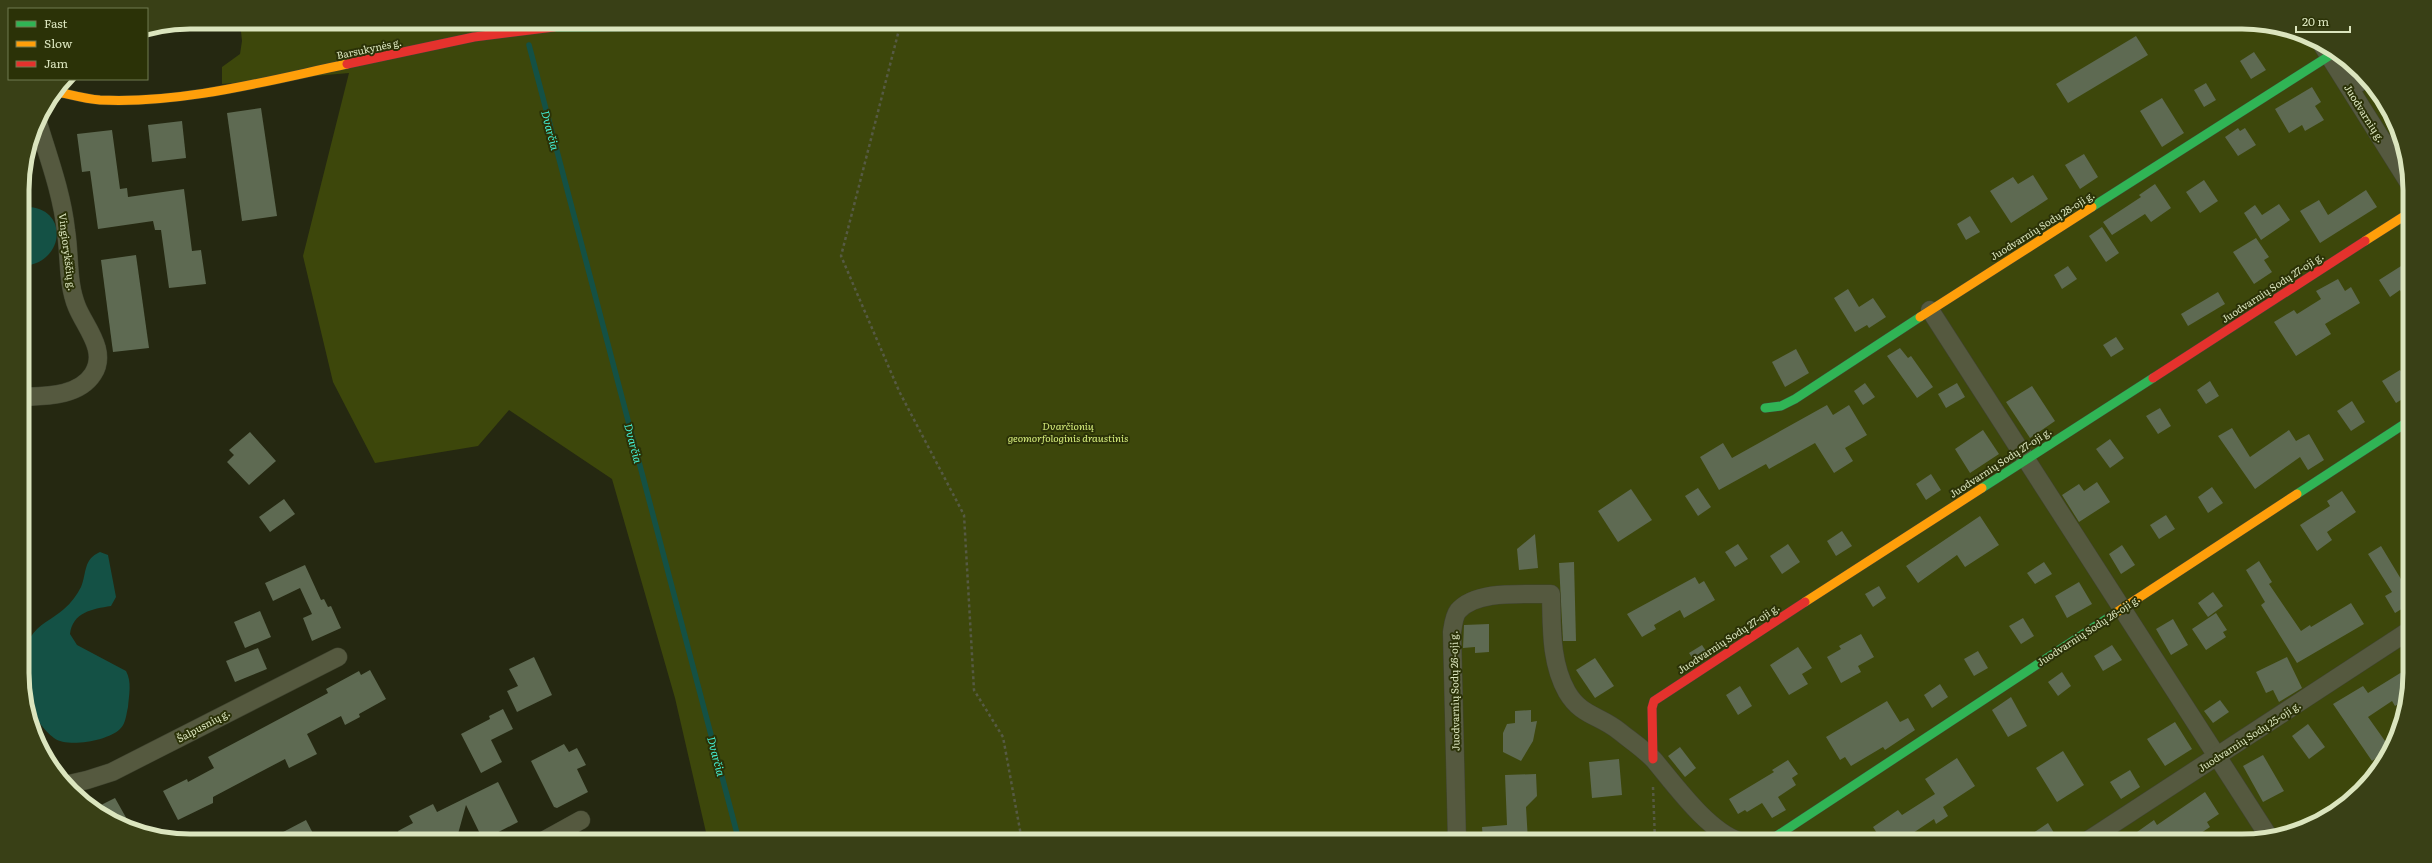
<svg xmlns="http://www.w3.org/2000/svg" width="2432" height="863" font-family="Literata,serif">
<style>
.green{fill:#3d470b}
.water{fill:#145145}
.lines{fill:none;stroke-linecap:round;stroke-linejoin:round}
.stream{stroke:#145145;stroke-width:5.5}
.building{fill:#5e6a52}
.street-casing{stroke:#404430;stroke-width:19}
.fast-casing{stroke:#404430;stroke-width:10}
.slow-casing{stroke:#404430;stroke-width:10}
.jam-casing{stroke:#404430;stroke-width:10}
.path{stroke:#565a44;stroke-width:2.5;stroke-dasharray:3 3;stroke-linecap:butt}
.street{stroke:#55593f;stroke-width:18}
.fast{stroke:#30b455;stroke-width:9}
.slow{stroke:#ff9f0a;stroke-width:9}
.jam{stroke:#e5322d;stroke-width:9}
.labels{text-anchor:middle;dominant-baseline:central;stroke-width:4;stroke-linejoin:round;paint-order:stroke}
.street-label{font-size:10px;fill:#dbe5be;stroke:#2b3207}
.park-label{font-size:10px;font-style:italic;fill:#d7ee7d;stroke:#2b3207}
.water-label{font-size:11px;font-style:italic;fill:#44efd3;stroke:#2b3207}
.rim{fill:none;stroke:#dbe5be;stroke-width:5}
</style>
<rect width="100%" height="100%" fill="#252811"/>
<path class="green" d="M240,22H2242L2296,31L2336,50L2368,79L2397,125L2409,168L2410,673L2401,727L2375,775L2344,806L2296,832L2253,841H708L675,698L612,479L509,410L478,446L375,463L333,382L303,256L349,73L222,84V67L240,54L242,41Z"/>
<g class="water">
<path d="M23,207C69,204 67,263 23,266Z"/>
<path d="M100,552L108,555L116,597L111,606C92,609 73,612 70,634L77,645L126,671C132,682 129,695 128,707C126,715 126,723 120,729C108,741 67,748 54,738C34,722 25,698 25,674C25,661 23,650 30,638C38,624 53,619 64,609C71,603 77,595 81,587C87,573 83,559 100,552Z"/>
</g>
<g class="lines">
<path class="stream" d="M529,45L739,841"/>
</g>
<g class="building">
<path d="M2136,36L2148,55L2068,103L2056,84Z"/>
<path d="M2254,52L2266,70L2251,79L2240,61Z"/>
<path d="M2206,83L2216,100L2204,107L2194,90Z"/>
<path d="M2312,87L2321,102L2315,106L2324,120L2305,131L2302,125L2289,133L2275,109Z"/>
<path d="M2162,98L2184,133L2162,147L2140,111Z"/>
<path d="M261,108L277,216L242,221L227,113Z"/>
<path d="M182,121L186,158L152,162L148,125Z"/>
<path d="M2238,128L2240,131L2245,128L2256,145L2238,156L2225,137Z"/>
<path d="M112,130L120,189L127,188L128,197L184,189L192,251L201,250L206,284L169,288L161,230H155L153,221L98,229L90,171L82,172L77,134Z"/>
<path d="M2084,154L2098,177L2080,189L2065,165Z"/>
<path d="M2033,175L2048,199L2011,223L1990,191L2013,177L2018,184Z"/>
<path d="M2204,180L2218,201L2200,213L2186,192Z"/>
<path d="M2155,184L2171,208L2151,222L2145,214L2112,235L2103,222L2141,197L2139,195Z"/>
<path d="M2366,190L2377,207L2320,243L2300,211L2319,200L2328,215Z"/>
<path d="M2279,204L2290,220L2261,240L2244,213L2255,205L2262,215Z"/>
<path d="M1970,216L1980,232L1966,240L1957,224Z"/>
<path d="M2102,227L2119,253L2106,262L2089,236Z"/>
<path d="M2256,238L2269,257L2264,260L2272,272L2254,284L2233,252Z"/>
<path d="M136,255L149,348L113,352L101,260Z"/>
<path d="M2409,261V305L2400,290L2390,297L2379,280Z"/>
<path d="M2068,266L2077,279L2062,289L2054,275Z"/>
<path d="M2338,279L2345,291L2351,287L2360,303L2325,324L2331,334L2296,356L2274,322L2294,310L2297,314L2321,299L2316,291Z"/>
<path d="M1848,289L1859,307L1873,298L1886,317L1869,328L1867,325L1855,332L1834,298Z"/>
<path d="M2218,292L2225,304L2188,326L2181,314Z"/>
<path d="M2116,337L2124,349L2111,357L2103,345Z"/>
<path d="M1900,348L1908,358L1911,356L1933,387L1917,398L1887,356Z"/>
<path d="M1796,349L1809,373L1785,387L1772,362Z"/>
<path d="M2400,370L2403,374L2409,370V395L2396,403L2382,381Z"/>
<path d="M2210,381L2219,396L2206,404L2197,390Z"/>
<path d="M1865,383L1875,397L1863,405L1854,391Z"/>
<path d="M1957,383L1965,397L1946,408L1938,394Z"/>
<path d="M2032,386L2055,421L2030,438L2006,402Z"/>
<path d="M2352,401L2365,422L2351,431L2337,411Z"/>
<path d="M1827,405L1833,415L1849,405L1867,435L1845,448L1853,461L1834,473L1815,443L1769,469L1766,464L1719,490L1700,457L1723,443L1732,458Z"/>
<path d="M2160,408L2171,426L2158,434L2146,416Z"/>
<path d="M2232,428L2250,457L2289,430L2296,441L2309,434L2324,460L2308,470L2300,457L2255,489L2218,436Z"/>
<path d="M1983,430L1999,454L1970,473L1955,449Z"/>
<path d="M250,432L276,461L249,485L227,462L234,455L229,450Z"/>
<path d="M2110,439L2124,458L2110,468L2096,449Z"/>
<path d="M1931,474L1941,490L1926,500L1916,484Z"/>
<path d="M2097,482L2110,502L2079,522L2062,495L2079,484L2084,491Z"/>
<path d="M2212,487L2223,503L2208,513L2198,497Z"/>
<path d="M1698,488L1711,507L1698,516L1685,496Z"/>
<path d="M1631,489L1652,520L1618,542L1598,511Z"/>
<path d="M2342,491L2356,512L2327,532L2332,540L2317,551L2300,525L2330,506L2327,501Z"/>
<path d="M284,499L295,514L270,532L259,517Z"/>
<path d="M2166,515L2175,529L2159,539L2150,525Z"/>
<path d="M1980,516L1999,545L1965,567L1957,555L1918,583L1906,566Z"/>
<path d="M1842,531L1852,546L1836,556L1827,541Z"/>
<path d="M1535,534L1538,568L1519,570L1517,549Z"/>
<path d="M1738,544L1748,559L1735,567L1725,552Z"/>
<path d="M1788,544L1800,562L1782,574L1770,556Z"/>
<path d="M2122,545L2135,565L2121,574L2109,554Z"/>
<path d="M2381,546L2410,594V604L2395,613L2385,596L2392,592L2368,554Z"/>
<path d="M2259,561L2272,582L2269,584L2301,631L2310,625L2311,627L2351,603L2364,624L2297,663L2261,605L2265,602L2246,570Z"/>
<path d="M1574,562L1576,641H1563L1559,563Z"/>
<path d="M2044,562L2052,574L2035,584L2027,573Z"/>
<path d="M305,565L321,600L324,599L328,607L331,606L341,628L312,641L303,618L312,614L300,588L273,601L265,583Z"/>
<path d="M1695,577L1699,584L1704,581L1715,600L1684,618L1680,610L1654,625L1656,629L1642,637L1627,614Z"/>
<path d="M2079,582L2092,604L2067,618L2055,596Z"/>
<path d="M1879,586L1886,598L1873,607L1865,594Z"/>
<path d="M2213,592L2223,606L2208,617L2198,603Z"/>
<path d="M260,611L271,637L245,648L234,622Z"/>
<path d="M2216,613L2227,630L2223,632L2226,637L2206,650L2192,629Z"/>
<path d="M2023,618L2034,636L2021,644L2009,626Z"/>
<path d="M2173,619L2188,645L2171,655L2156,629Z"/>
<path d="M1489,624V652L1475,653V647L1463,648L1464,625Z"/>
<path d="M1861,634L1874,657L1858,666L1861,672L1841,683L1827,657L1841,649L1839,646Z"/>
<path d="M1702,645L1706,651L1693,659L1689,653Z"/>
<path d="M2112,645L2122,660L2103,671L2094,656Z"/>
<path d="M1798,647L1812,668L1802,674L1808,684L1789,695L1770,665Z"/>
<path d="M258,648L267,669L235,682L226,661Z"/>
<path d="M1978,651L1988,668L1974,676L1964,659Z"/>
<path d="M534,657L552,695L517,712L507,691L518,686L509,669Z"/>
<path d="M2287,657L2302,688L2279,702L2273,690L2266,693L2256,672Z"/>
<path d="M1595,658L1614,686L1595,698L1576,670Z"/>
<path d="M2410,667L2406,700L2395,706L2392,701L2368,717L2390,748L2372,761L2333,704L2363,686L2368,693Z"/>
<path d="M370,670L386,699L359,714L360,717L345,725L341,716L307,734L317,754L289,768L285,759L213,797V803L178,820L163,791L187,779L188,782L214,768L208,757L328,693L326,689L359,671L361,675Z"/>
<path d="M2062,672L2071,686L2058,696L2048,682Z"/>
<path d="M1940,684L1948,697L1932,708L1924,695Z"/>
<path d="M1740,686L1752,706L1738,715L1726,695Z"/>
<path d="M2011,697L2027,726L2008,737L1992,710Z"/>
<path d="M2220,700L2229,712L2213,723L2204,711Z"/>
<path d="M1887,701L1900,722L1908,718L1915,730L1885,750L1883,747L1851,766L1845,757L1840,760L1826,737Z"/>
<path d="M503,709L513,729L491,740L502,762L481,773L461,734L490,719L489,716Z"/>
<path d="M1531,710V722L1537,721L1533,741L1521,761L1503,752V733L1507,724L1515,723V711Z"/>
<path d="M2175,722L2192,749L2165,766L2147,739Z"/>
<path d="M2308,724L2325,747L2309,759L2292,736Z"/>
<path d="M564,744L569,752L577,748L586,765L577,769L588,792L557,808L554,807L531,761Z"/>
<path d="M1680,747L1696,768L1685,777L1668,756Z"/>
<path d="M2063,751L2084,785L2057,802L2036,768Z"/>
<path d="M2263,755L2284,791L2263,802L2243,766Z"/>
<path d="M1957,758L1975,786L1943,807L1948,816L1936,824L1934,819L1901,841H1882L1873,827L1898,810L1902,815L1935,794L1925,779Z"/>
<path d="M1619,759L1622,795L1592,798L1589,762Z"/>
<path d="M1788,760L1798,774L1792,778L1796,785L1778,797L1786,810L1772,818L1762,803L1747,812L1745,810L1738,814L1729,799L1774,772L1772,770Z"/>
<path d="M2130,770L2140,787L2121,799L2110,782Z"/>
<path d="M1536,774L1537,796L1526,807L1528,841H1483L1482,827L1507,825L1505,775Z"/>
<path d="M498,782L518,822L483,840L466,805L456,841H403L398,831L413,823L409,816L433,804L437,812Z"/>
<path d="M2205,792L2219,814L2207,822L2210,827L2189,841H2133L2140,836L2137,832L2154,820L2157,825Z"/>
<path d="M115,798L133,830L93,809Z"/>
<path d="M306,820L317,841H266Z"/>
<path d="M2048,823L2059,841H2021Z"/>
</g>
<g class="lines">
<defs>
<g id="street">
<path d="M2321,43L2409,183"/>
<path d="M2350,88L2367,78"/>
<path d="M1930,310L2269,837"/>
<path d="M24,397C47,396 79,396 93,374C108,351 85,327 77,307C67,283 70,256 66,231C62,194 49,159 38,123"/>
<path d="M65,785L87,780L112,772L338,657"/>
<path d="M543,841L581,820"/>
<path d="M1457,841L1452,632C1453,626 1454,616 1458,611C1477,589 1524,595 1551,594C1552,626 1550,662 1567,692C1581,716 1599,715 1619,731C1630,740 1644,749 1654,760C1675,785 1708,831 1739,841"/>
<path d="M2087,841L2410,630"/>
</g>
<g id="fast">
<path d="M554,27L738,26L831,22"/>
<path d="M2092,207L2329,56"/>
<path d="M1765,408L1781,406L1795,399L1920,317"/>
<path d="M1982,488L2153,378"/>
<path d="M2297,494L2409,421"/>
<path d="M1769,841L2117,612"/>
</g>
<g id="slow">
<path d="M58,92C72,95 86,99 100,100C183,104 266,81 347,64"/>
<path d="M2365,241L2409,213"/>
<path d="M1920,317L2092,207"/>
<path d="M1805,602L1982,488"/>
<path d="M2117,612L2297,494"/>
</g>
<g id="jam">
<path d="M347,64L474,37L554,27"/>
<path d="M2153,378L2365,241"/>
<path d="M1653,759L1652,708L1654,701L1805,602"/>
</g>
</defs>
<use href="#street" class="street-casing"/>
<use href="#fast" class="fast-casing"/>
<use href="#slow" class="slow-casing"/>
<use href="#jam" class="jam-casing"/>
<g class="path">
<path d="M901,22L841,256L899,391L964,515L974,690L1003,737L1022,841"/>
<path d="M1653,787L1655,841"/>
</g>
<use href="#street" class="street"/>
<use href="#fast" class="fast"/>
<use href="#slow" class="slow"/>
<use href="#jam" class="jam"/>
</g>
<g class="labels">
<g class="street-label">
<text transform="translate(369 48) rotate(-12)">Barsukynės g.</text>
<text transform="translate(2365 113) rotate(58)">Juodvarnių g.</text>
<text transform="translate(2042 225) rotate(-32)">Juodvarnių Sodų 28-oji g.</text>
<text transform="translate(68 252) rotate(83)">Vingiorykščių g.</text>
<text transform="translate(2272 287) rotate(-33)">Juodvarnių Sodų 27-oji g.</text>
<text transform="translate(2000 462) rotate(-33)">Juodvarnių Sodų 27-oji g.</text>
<text transform="translate(2088 630) rotate(-33)">Juodvarnių Sodų 26-oji g.</text>
<text transform="translate(1728 638) rotate(-33)">Juodvarnių Sodų 27-oji g.</text>
<text transform="translate(1454 691) rotate(-91)">Juodvarnių Sodų 26-oji g.</text>
<text transform="translate(203 725) rotate(-28)">Šalpusnių g.</text>
<text transform="translate(2249 736) rotate(-33)">Juodvarnių Sodų 25-oji g.</text>
</g>
<g class="park-label">
<text x="1068" y="425">Dvarčionių<tspan x="1068" dy="12">geomorfologinis draustinis</tspan></text>
</g>
<g class="water-label">
<text transform="translate(551 130) rotate(75)">Dvarčia</text>
<text transform="translate(634 443) rotate(75)">Dvarčia</text>
<text transform="translate(717 756) rotate(75)">Dvarčia</text>
</g>
</g>
<path d="M0 0H2432V863H0ZM190 29H2242A161 161 0 0 1 2403 190V673A161 161 0 0 1 2242 834H190A161 161 0 0 1 29 673V190A161 161 0 0 1 190 29Z" fill="#394016" fill-rule="evenodd"/>
<path class="rim" d="M190 29H2242A161 161 0 0 1 2403 190V673A161 161 0 0 1 2242 834H190A161 161 0 0 1 29 673V190A161 161 0 0 1 190 29Z"/>
<rect x="8" y="8" width="140" height="72" fill="#2b3207" stroke="#717a50"/>
<rect x="16" y="21" width="20" height="6" fill="#30b455" stroke="#717a50"/>
<text x="44" y="28" font-size="12" fill="#dbe5be">Fast</text>
<rect x="16" y="41" width="20" height="6" fill="#ff9f0a" stroke="#717a50"/>
<text x="44" y="48" font-size="12" fill="#dbe5be">Slow</text>
<rect x="16" y="61" width="20" height="6" fill="#e5322d" stroke="#717a50"/>
<text x="44" y="68" font-size="12" fill="#dbe5be">Jam</text>
<path d="M2296 26v6h54v-6" fill="none" stroke="#dbe5be" stroke-width="2"/>
<text x="2302" y="26" font-size="12" fill="#dbe5be" stroke="#2b3207" stroke-width="3" paint-order="stroke">20 m</text>
</svg>
